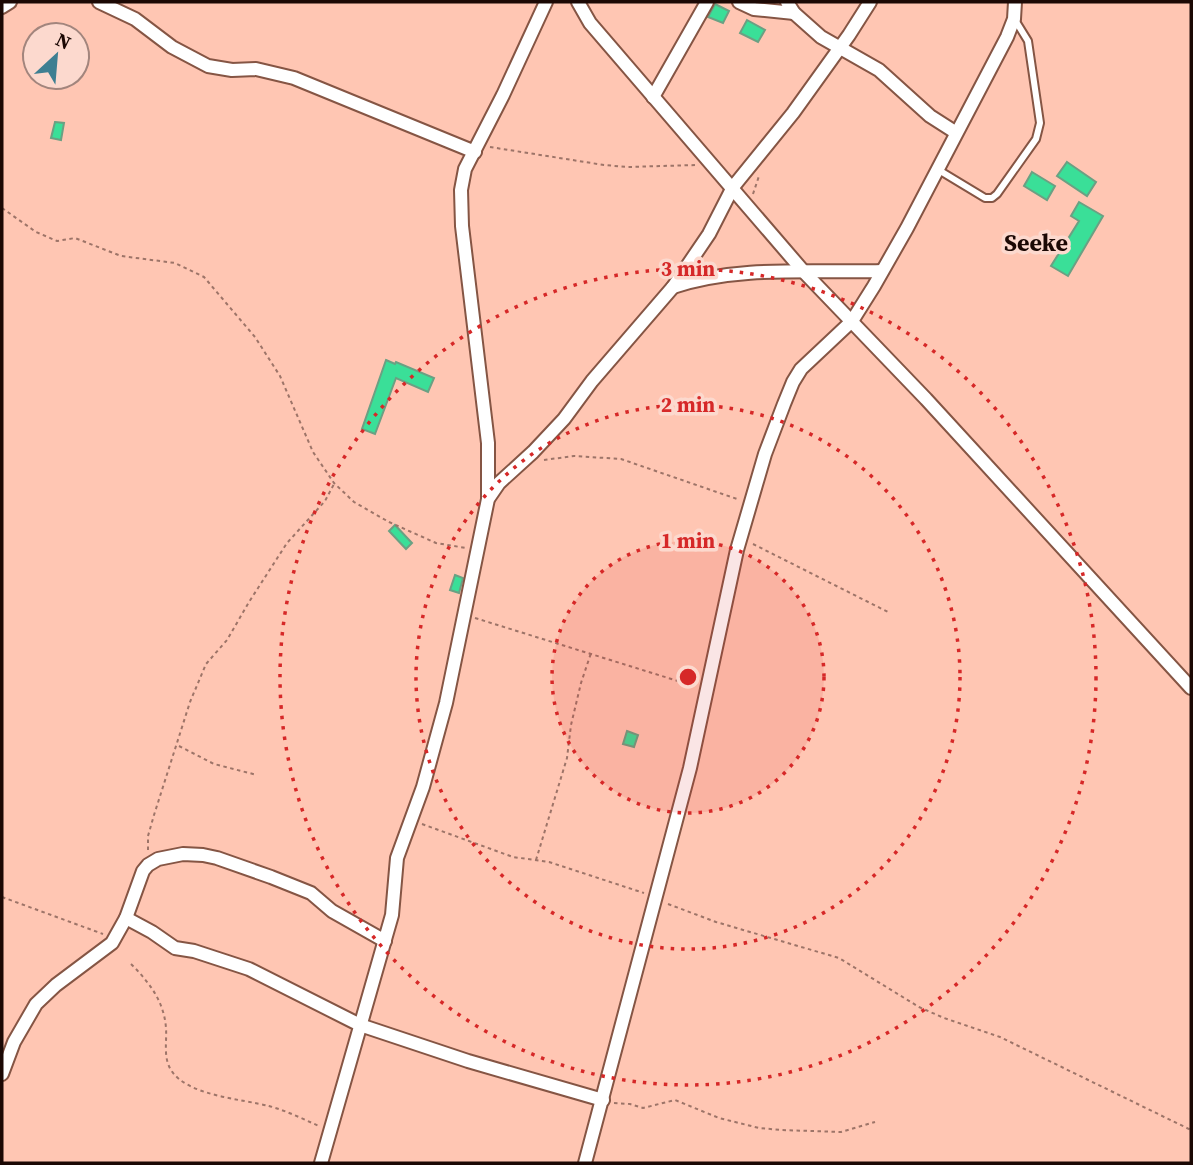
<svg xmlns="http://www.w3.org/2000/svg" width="1193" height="1165" font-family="'Source Serif 4',serif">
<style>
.building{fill:#3adf98;stroke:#6ba083;stroke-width:2}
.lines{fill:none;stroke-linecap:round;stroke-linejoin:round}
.lane-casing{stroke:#855544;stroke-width:10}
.street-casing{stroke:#855544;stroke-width:16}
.path{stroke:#9d7468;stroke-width:2;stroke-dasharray:3.5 3.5;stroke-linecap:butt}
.lane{stroke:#fff;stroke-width:6}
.street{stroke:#fff;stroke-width:12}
.ring{fill:none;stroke:#d62828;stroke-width:3.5;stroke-dasharray:3.5 7}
.labels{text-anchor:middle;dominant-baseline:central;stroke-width:7;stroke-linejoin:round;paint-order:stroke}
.quarter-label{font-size:24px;font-weight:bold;fill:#1b0804;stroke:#fcd9ce}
.centre{fill:#d62828;stroke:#fcd9ce;stroke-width:3.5}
.ring-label{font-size:21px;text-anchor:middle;font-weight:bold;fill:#d62828;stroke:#fcd9ce;stroke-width:7;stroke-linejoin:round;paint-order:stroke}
</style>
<rect width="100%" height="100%" fill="#ffc6b3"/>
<g class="building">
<path d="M715,4L729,11L723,23L708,17Z"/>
<path d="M747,20L765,30L758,42L740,33Z"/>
<path d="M55,122L64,123L61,140L51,138Z"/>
<path d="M1067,162L1096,182L1087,196L1057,176Z"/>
<path d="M1032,172L1055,186L1047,200L1024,186Z"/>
<path d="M1079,202L1103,216L1068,276L1051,266L1079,221L1071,216Z"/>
<path d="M386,360L395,364L396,362L434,378L428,392L396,378L375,434L362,429Z"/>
<path d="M395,525L412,543L406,549L389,531Z"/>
<path d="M455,575L463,578L459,593L450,590Z"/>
<path d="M627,731L638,735L634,747L623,744Z"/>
</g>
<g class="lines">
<defs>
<path id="lane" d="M937,169L985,198H992L997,194L1036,139L1040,123L1028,41L1015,20"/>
<g id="street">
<path d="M99,2L135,19L172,47L208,66L232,70L256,69L294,78L475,152"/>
<path d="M578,2L590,23L804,272L926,399L1191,688"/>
<path d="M739,2L754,9L794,13"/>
<path d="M787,2L794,13L821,37L879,70L930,116L955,132"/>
<path d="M2,7L10,2"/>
<path d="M653,97L707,2"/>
<path d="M673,287C739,265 814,273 882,271"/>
<path d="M488,499V443L462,226L461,190L465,169L503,95L546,2"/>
<path d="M126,918L152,932L175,948L194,951L249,969L360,1025L468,1061L603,1100"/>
<path d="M2,1074L14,1042L36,1004L56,985L112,943L126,918L143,871L148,865L158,859L183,854L203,855L217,858L271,877L311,893L332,911L385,941"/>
<path d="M321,1163L392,915L397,858L423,787L446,703L488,499L499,483L533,452L564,419L592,381L673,287L709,234L733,187L793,113L849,35L870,2"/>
<path d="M585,1163L690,768L737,550L765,454L784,404L793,382L801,369L852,321L874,286L907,228L1007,37L1014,19L1015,2"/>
</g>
</defs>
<use href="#lane" class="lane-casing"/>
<use href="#street" class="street-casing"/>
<g class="path">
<path d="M490,147L604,165L628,167L696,165"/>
<path d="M753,194L759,176"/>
<path d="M2,208L36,232L57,241L75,238L121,256L175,263L204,277L255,337L280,376L313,452L334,483L354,502L389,522L436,543L466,548"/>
<path d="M544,460L574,456L621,459L737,499"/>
<path d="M753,544L890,613"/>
<path d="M475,618L694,686"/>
<path d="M179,746L214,764L257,775"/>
<path d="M422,824L513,857L549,862L644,893"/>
<path d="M148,850V836L154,815L190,702L206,664L227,640L249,602L287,543L325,501L334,484"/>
<path d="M536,860L567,758L571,725L581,683L591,653"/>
<path d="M2,897L103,934"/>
<path d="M668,904L716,922L839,958L919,1007L944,1018L1000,1037L1191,1130"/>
<path d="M131,964C149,982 164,1001 166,1028C167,1042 163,1057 171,1070C187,1096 242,1099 269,1106C287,1111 303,1119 319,1126"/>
<path d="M614,1103L630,1104L643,1108L675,1100L719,1118L759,1128L781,1130L841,1132L875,1122"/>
</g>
<use href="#lane" class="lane"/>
<use href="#street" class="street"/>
</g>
<circle cx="688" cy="677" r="136" fill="#d62828" fill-opacity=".12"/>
<g class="ring">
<circle cx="688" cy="677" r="136"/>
<circle cx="688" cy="677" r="272"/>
<circle cx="688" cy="677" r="408"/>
</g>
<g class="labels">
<g class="quarter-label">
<text x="1036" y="242">Seeke</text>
</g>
</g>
<circle cx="688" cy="677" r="10" class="centre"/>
<g class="ring-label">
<text x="688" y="276">3 min</text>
<text x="688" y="412">2 min</text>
<text x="688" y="548">1 min</text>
</g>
<rect width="1193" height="1165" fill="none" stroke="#1b0804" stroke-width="7"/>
<g transform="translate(56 56) rotate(26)"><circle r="33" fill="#fcd9ce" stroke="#a2857d" stroke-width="2"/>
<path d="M0-5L12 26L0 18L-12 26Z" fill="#3e7f92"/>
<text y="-10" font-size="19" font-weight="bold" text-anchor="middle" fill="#1b0804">N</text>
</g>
</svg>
